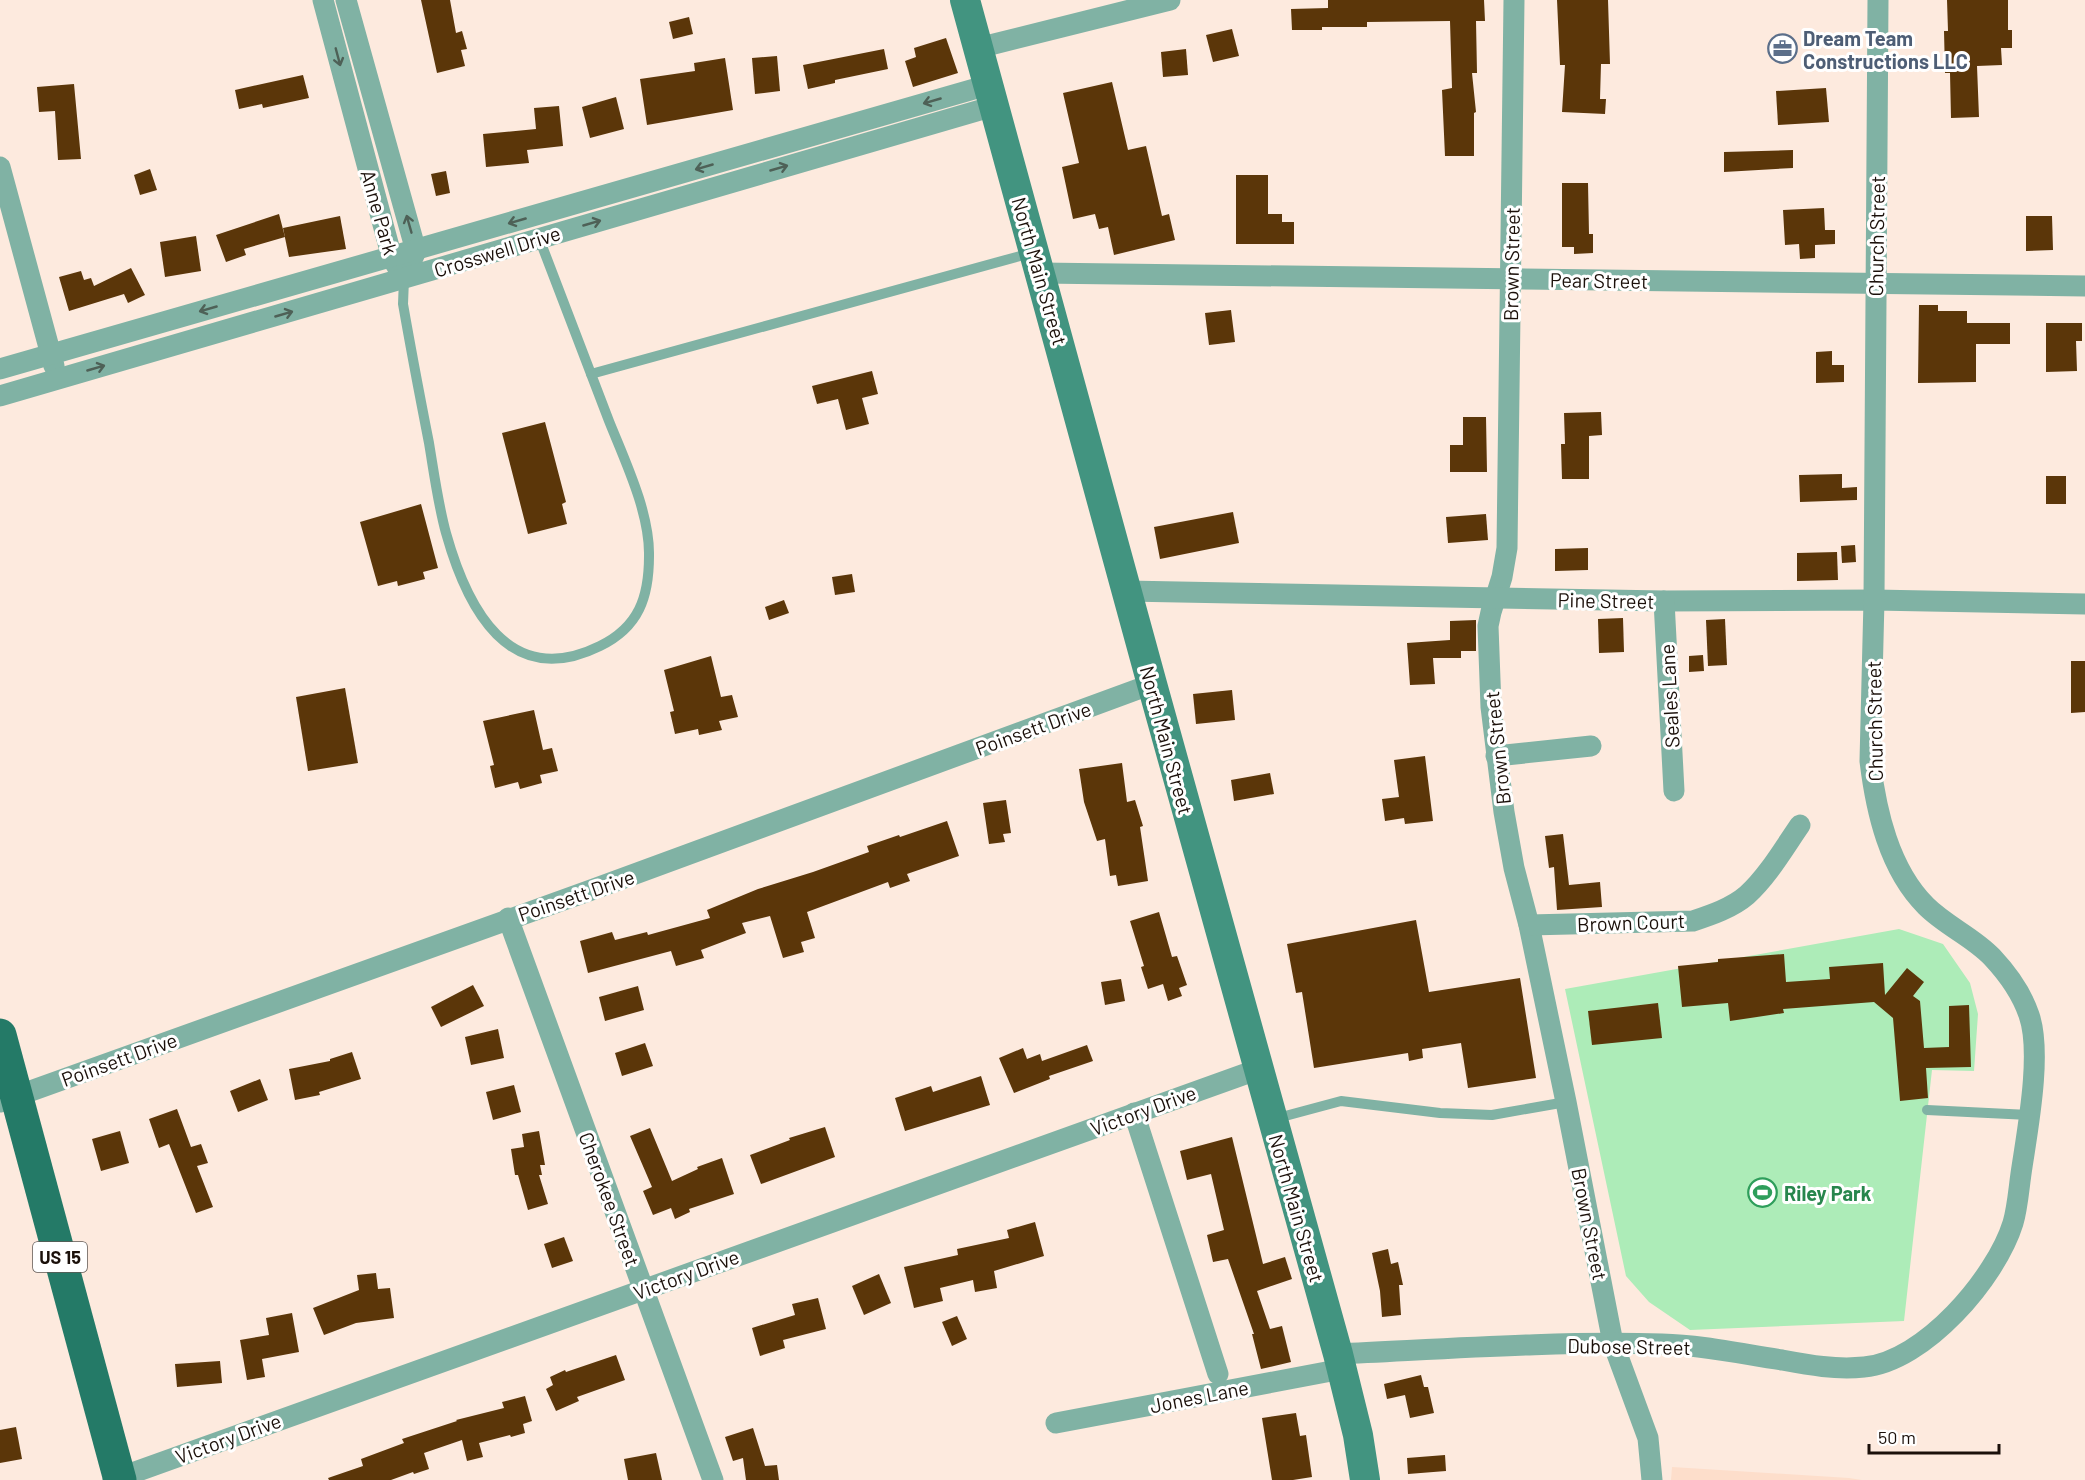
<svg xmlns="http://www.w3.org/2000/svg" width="2085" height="1480" font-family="Barlow,sans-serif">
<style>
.built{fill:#fddecb}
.green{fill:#adecb8}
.building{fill:#5b3609}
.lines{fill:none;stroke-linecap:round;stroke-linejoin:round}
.service{stroke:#80b2a4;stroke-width:10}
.minor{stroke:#80b2a4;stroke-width:21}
.secondary{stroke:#429480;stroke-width:30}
.primary{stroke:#247a67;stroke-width:33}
.oneway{stroke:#4e6157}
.labels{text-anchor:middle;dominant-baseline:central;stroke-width:6;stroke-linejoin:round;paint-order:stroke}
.shield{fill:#fff;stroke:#5f5854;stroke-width:1.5}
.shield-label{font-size:18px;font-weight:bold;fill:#1b100a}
.service-label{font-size:20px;font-weight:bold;fill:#4e5e75;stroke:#fff;text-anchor:start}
.street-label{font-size:20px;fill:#1b100a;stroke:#fff}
.leisure-label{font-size:20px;font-weight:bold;fill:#27864d;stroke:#fff;text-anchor:start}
</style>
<rect width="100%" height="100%" fill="#fdeade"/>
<path class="built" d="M1672,1467L1849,1478L1862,1480H1671Z"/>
<path class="green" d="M1899,929L1943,944L1970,983L1978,1014L1974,1071L1932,1070L1904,1321L1690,1330L1649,1302L1626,1276L1565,989Z"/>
<g class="building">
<path d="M421,0H450L456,33L462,31L467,49L461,50L465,66L437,73Z"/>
<path d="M1328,0H1484L1485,21H1476L1477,73H1472L1476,112L1474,113V156H1445L1442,90L1452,88L1450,21L1367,22V27H1322V30H1292L1291,9L1328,8Z"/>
<path d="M1557,0H1608L1610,64H1601L1600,99H1606L1605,114L1562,112L1565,65H1560Z"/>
<path d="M1947,0H2008V30H2012V48H2001L2002,65L1977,66L1979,117L1951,118L1950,73H1945L1944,31H1948Z"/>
<path d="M689,17L693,34L673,39L669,22Z"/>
<path d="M1232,29L1239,56L1213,62L1206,35Z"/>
<path d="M946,38L958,73L913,87L905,61L916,57L914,48Z"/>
<path d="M884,49L888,69L835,80V83L808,89L803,65Z"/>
<path d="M1186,49L1188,75L1163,77L1161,52Z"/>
<path d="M777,56L780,91L755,94L752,58Z"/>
<path d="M725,58L733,110L647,125L640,79L695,71L694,63Z"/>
<path d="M303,75L309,98L263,108L262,104L239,109L235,90Z"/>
<path d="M1112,82L1128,150L1146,146L1162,216L1169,214L1175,240L1114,255L1108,227L1099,229L1095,214L1073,219L1062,167L1079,163L1063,93Z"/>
<path d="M74,84L81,159L58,160L55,111L39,112L37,87Z"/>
<path d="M1826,88L1829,122L1778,125L1776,91Z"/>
<path d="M616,97L624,129L590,138L582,107Z"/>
<path d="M559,106L563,146L527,150L529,163L486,167L483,134L536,129L534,108Z"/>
<path d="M1793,150V168L1724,172V152Z"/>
<path d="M150,169L157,190L140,195L134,175Z"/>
<path d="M446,171L450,193L436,196L431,174Z"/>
<path d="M1236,175H1268V214H1282V222H1294V244H1236Z"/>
<path d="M1562,183H1588L1589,234H1593V253L1574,254V247H1562Z"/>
<path d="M1824,208L1825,230H1835V244L1815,245V258L1800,259L1799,244L1785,245L1783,210Z"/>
<path d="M279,214L285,237L244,249L246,255L226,262L216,235Z"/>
<path d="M340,216L346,249L289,257L283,228Z"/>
<path d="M2026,216H2052L2053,250L2026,251Z"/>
<path d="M196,236L201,271L165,277L160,242Z"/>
<path d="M131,268L145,295L128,303L124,294L69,311L59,277L81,271L84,280L91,278L94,286Z"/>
<path d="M1919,305H1938V311H1967V323H2010V344H1976V382L1918,383Z"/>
<path d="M1231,310L1235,342L1209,345L1205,313Z"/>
<path d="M2046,323H2082V341H2076L2077,371L2046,372Z"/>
<path d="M1832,351V365H1844V382L1816,383V352Z"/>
<path d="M872,371L878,394L862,398L869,424L846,430L838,399L817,404L812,386Z"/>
<path d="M1601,412L1602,435L1589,436V479H1562L1561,444H1565L1564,413Z"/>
<path d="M1463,417H1486L1487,472H1450V445H1463Z"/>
<path d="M545,422L566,502L562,504L567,524L528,534L502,433Z"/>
<path d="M1842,474V488L1857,487V500L1800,502L1799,475Z"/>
<rect x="2046" y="476" width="20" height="28"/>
<path d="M421,504L438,568L423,572L425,579L398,586L397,581L378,586L360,522Z"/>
<path d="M1233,512L1239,543L1160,559L1154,527Z"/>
<path d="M1486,514L1488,540L1448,543L1446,517Z"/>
<path d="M1855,545L1856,562L1842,563L1841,546Z"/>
<path d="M1588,548V570L1555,571V549Z"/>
<path d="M1837,552L1838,580L1797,581V553Z"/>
<path d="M852,574L855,592L835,595L832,577Z"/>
<path d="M784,600L789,613L769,620L765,607Z"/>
<path d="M1623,618L1624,652L1599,653L1598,619Z"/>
<path d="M1725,619L1727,665L1708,666L1706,620Z"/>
<path d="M1476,620V651H1461V658H1433L1435,684L1410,685L1407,643L1450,640V621Z"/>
<path d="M1703,655L1704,671L1689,672V656Z"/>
<path d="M711,656L721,697L732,695L738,717L719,721L722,730L699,735L698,729L675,734L670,712L674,711L664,670Z"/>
<path d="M2071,661H2085V712L2071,713Z"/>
<path d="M345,688L358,763L308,771L296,697Z"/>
<path d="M1232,690L1235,720L1196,724L1193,694Z"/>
<path d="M534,710L543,750L552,748L558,771L540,775L542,783L520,789L518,782L495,788L490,766L494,765L483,721Z"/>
<path d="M1425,756L1433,821L1405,824L1404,818L1385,821L1382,799L1399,797L1394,760Z"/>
<path d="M1122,763L1127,802L1135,800L1143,826L1140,827L1148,881L1118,886L1116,875L1110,876L1105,839L1097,841L1084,802L1079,769Z"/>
<path d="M1270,773L1274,794L1234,801L1231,780Z"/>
<path d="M1006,800L1011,833L1003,834L1005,842L989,844L983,803Z"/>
<path d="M947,821L959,856L907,874L910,881L890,888L888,882L807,912L815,938L801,942L804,952L783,958L770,916L742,923L746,933L701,950L704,958L676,966L671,951L588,973L580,941L612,932L615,940L647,932L648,935L710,918L707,910L758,889L813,872L869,852L867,846L899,835L900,837Z"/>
<path d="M1563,834L1569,885L1600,882L1602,907L1557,910L1554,867L1549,868L1545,836Z"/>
<path d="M1159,912L1172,957L1177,956L1187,985L1179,988L1182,996L1168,1001L1163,984L1148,989L1141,967L1144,966L1130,921Z"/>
<path d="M1416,920L1429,992L1520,978L1536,1078L1468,1088L1461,1043L1422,1049L1423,1058L1409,1061L1408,1053L1314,1068L1302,992L1296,993L1287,944Z"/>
<path d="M1784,954L1786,982L1830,979L1829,967L1883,963L1885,995L1907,968L1924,982L1913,996L1920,1001L1924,1048L1949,1047V1006L1969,1005L1971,1067L1926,1068L1928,1098L1900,1101L1893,1018L1874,1002L1783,1009L1784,1013L1730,1021L1728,1003L1682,1007L1678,966L1718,962V959Z"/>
<path d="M1121,979L1125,1001L1105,1005L1101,982Z"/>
<path d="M473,985L484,1006L441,1027L431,1007Z"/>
<path d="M638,986L644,1010L605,1021L599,997Z"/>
<path d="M1658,1003L1662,1038L1592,1045L1588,1011Z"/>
<path d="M498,1029L504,1058L471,1065L465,1037Z"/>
<path d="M645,1043L653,1066L622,1076L615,1053Z"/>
<path d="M1087,1045L1093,1061L1049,1076L1050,1079L1014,1093L999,1058L1023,1048L1027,1059L1040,1054L1042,1061Z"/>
<path d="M352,1052L361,1079L319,1092L320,1095L295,1100L289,1069L330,1061V1059Z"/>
<path d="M981,1076L990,1105L905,1131L895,1098L931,1086L933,1092Z"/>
<path d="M260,1079L268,1100L238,1112L230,1091Z"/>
<path d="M514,1085L521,1112L493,1120L486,1092Z"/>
<path d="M177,1109L191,1147L201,1144L208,1163L197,1166L213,1207L196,1213L169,1144L159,1148L149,1119Z"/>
<path d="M825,1127L835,1157L761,1184L750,1155L790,1140L789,1138Z"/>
<path d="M650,1128L672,1181L698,1169L697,1167L722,1158L734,1194L689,1209L690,1212L675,1219L671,1208L653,1215L643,1191L652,1187L630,1136Z"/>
<path d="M120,1131L129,1163L101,1171L92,1139Z"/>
<path d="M539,1131L545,1165H540L542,1175H539L548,1204L528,1210L518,1175H515L511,1149L524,1147L522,1134Z"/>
<path d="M1232,1137L1263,1264L1285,1257L1292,1279L1257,1291L1270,1329L1282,1326L1291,1362L1261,1369L1252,1334H1254L1228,1259L1213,1262L1207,1235L1224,1230L1211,1174L1187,1180L1180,1151Z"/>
<path d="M1035,1222L1044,1256L994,1271L997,1288L975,1292L973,1280L940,1288L943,1301L914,1308L904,1267L958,1255L957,1249L1009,1238L1007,1230Z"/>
<path d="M564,1237L573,1261L552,1268L544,1244Z"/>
<path d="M1388,1249L1391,1264L1398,1262L1403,1285H1399L1401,1315L1382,1317L1380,1291L1372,1253Z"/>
<path d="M376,1273L378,1289L390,1288L394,1318L356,1323L324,1335L313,1308L359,1290L357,1275Z"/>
<path d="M879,1274L891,1303L864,1315L852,1286Z"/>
<path d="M818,1298L826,1329L783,1340L785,1348L760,1356L752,1328L795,1315L792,1304Z"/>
<path d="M292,1313L299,1352L262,1359L265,1377L247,1380L240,1340L269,1335L266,1318Z"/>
<path d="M957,1316L967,1339L952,1346L942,1322Z"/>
<path d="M616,1355L625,1380L577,1397L579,1401L556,1411L546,1389L553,1385L550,1377L565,1370L566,1372Z"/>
<path d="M220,1361L222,1383L177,1387L175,1364Z"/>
<path d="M1421,1375L1424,1387H1428L1434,1413L1410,1418L1405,1395L1387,1399L1384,1384Z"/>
<path d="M525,1396L532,1421L523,1424L525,1433L511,1437L510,1435L479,1443L483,1457L467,1461L462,1440L424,1453L429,1469L414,1474L413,1472L391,1480H329L328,1478L363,1466L361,1459L404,1443L402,1439L457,1421L456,1420L504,1408L502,1402Z"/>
<path d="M1296,1413L1300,1436L1306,1435L1312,1477L1293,1480H1272L1262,1418Z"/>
<path d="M16,1427L22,1459L0,1463V1430Z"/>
<path d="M753,1428L765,1466L777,1465L779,1480H746L743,1458L733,1461L725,1437Z"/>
<path d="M656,1453L662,1480H628L624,1459Z"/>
<path d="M1445,1455L1446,1471L1408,1474L1407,1458Z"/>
</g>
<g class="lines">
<g class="service">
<path d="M404,279L403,304C411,350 420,397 429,443C434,473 438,504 446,533C467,608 509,691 600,646C639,627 649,597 649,556C650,513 625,461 609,421C586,360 562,299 539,238"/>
<path d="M591,374L1031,253"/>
<path d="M1927,1110L2029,1115"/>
<path d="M1274,1119L1341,1101L1440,1113L1492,1115L1566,1102"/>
</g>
<g class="minor">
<path d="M323,0L392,258L398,268"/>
<path d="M346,0L416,251L411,262"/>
<path d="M1514,0L1507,548L1502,577L1491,612L1488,626L1491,707L1504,812L1514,868L1529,925L1566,1102L1613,1343L1648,1438L1652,1480"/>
<path d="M978,48L1170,0"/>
<path d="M0,167L54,366"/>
<path d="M1040,273L2085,286"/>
<path d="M0,369L988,85"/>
<path d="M0,396L994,106"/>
<path d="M1126,591L1664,601L1874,600L2085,604"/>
<path d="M1664,601L1674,791"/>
<path d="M1496,756L1591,746"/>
<path d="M508,918L713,1480"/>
<path d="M1529,925L1693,921C1711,915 1732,908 1747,895C1768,876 1784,848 1800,825"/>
<path d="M0,1102L594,889L1152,684"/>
<path d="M1134,1113L1218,1374"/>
<path d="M1338,1354C1446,1349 1554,1341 1662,1344C1702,1345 1742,1354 1782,1360C1809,1365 1836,1370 1864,1367C1924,1362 1996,1278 2013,1223C2018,1206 2019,1185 2022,1167C2028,1127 2042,1052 2029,1015C2022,994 2007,973 1992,957C1973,937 1946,926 1926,906C1889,869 1876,811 1870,761L1874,600L1878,0"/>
<path d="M1056,1423L1342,1369"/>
<path d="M113,1480L1259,1069"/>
</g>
<path class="secondary" d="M965,0L1152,684L1338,1354L1358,1435L1365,1480"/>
<path class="primary" d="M0,1035L120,1480"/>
</g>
<defs><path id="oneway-shaft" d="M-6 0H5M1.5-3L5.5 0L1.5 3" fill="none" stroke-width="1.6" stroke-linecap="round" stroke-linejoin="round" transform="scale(1.5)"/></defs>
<g class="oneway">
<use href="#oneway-shaft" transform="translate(338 57) rotate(75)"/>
<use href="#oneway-shaft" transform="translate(932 101) rotate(164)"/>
<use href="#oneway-shaft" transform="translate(704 167) rotate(164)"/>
<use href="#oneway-shaft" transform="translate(779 168) rotate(-16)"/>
<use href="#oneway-shaft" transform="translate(517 221) rotate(164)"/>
<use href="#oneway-shaft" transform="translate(592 223) rotate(-16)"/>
<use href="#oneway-shaft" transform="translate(409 224) rotate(-106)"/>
<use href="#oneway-shaft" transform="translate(208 309) rotate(164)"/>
<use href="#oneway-shaft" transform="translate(284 314) rotate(-16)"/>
<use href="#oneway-shaft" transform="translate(96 368) rotate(-16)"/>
</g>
<defs>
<symbol id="office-ring" viewBox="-11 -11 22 22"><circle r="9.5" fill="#fff" stroke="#5c6f8a" stroke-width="1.5"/><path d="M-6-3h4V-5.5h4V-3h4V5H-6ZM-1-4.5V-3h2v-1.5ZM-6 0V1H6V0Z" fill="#5c6f8a"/></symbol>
<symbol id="stadium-ring" viewBox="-11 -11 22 22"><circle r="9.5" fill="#fff" stroke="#2e9e5b" stroke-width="1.5"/><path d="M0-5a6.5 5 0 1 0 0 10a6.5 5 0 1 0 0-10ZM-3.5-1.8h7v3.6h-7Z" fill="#2e9e5b"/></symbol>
</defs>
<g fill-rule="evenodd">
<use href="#office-ring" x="1766" y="32" width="33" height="33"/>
<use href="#stadium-ring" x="1746" y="1176" width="33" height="33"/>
</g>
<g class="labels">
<rect class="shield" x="33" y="1242" width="54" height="30" rx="4.5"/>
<g class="shield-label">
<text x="60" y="1257">US 15</text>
</g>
<g class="service-label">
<text x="1803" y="38">Dream Team<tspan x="1803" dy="23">Constructions LLC</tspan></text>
</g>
<g class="street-label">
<text transform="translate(380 212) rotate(74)">Anne Park</text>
<text transform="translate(1876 236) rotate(-89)">Church Street</text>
<text transform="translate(497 251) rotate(-17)">Crosswell Drive</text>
<text transform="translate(1511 264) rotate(-89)">Brown Street</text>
<text transform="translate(1040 271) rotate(74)">North Main Street</text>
<text transform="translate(1599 280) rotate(1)">Pear Street</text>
<text transform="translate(1606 600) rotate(1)">Pine Street</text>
<text transform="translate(1669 696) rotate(-93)">Seales Lane</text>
<text transform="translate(1874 721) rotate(-91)">Church Street</text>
<text transform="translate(1033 728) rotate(-20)">Poinsett Drive</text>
<text transform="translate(1167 740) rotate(75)">North Main Street</text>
<text transform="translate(1497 748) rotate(-96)">Brown Street</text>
<text transform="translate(576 895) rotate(-19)">Poinsett Drive</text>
<text transform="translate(1631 922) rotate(-2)">Brown Court</text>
<text transform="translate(119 1059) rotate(-20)">Poinsett Drive</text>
<text transform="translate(1143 1110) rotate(-20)">Victory Drive</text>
<text transform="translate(610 1199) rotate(70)">Cherokee Street</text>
<text transform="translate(1297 1208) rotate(74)">North Main Street</text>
<text transform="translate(1590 1224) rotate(79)">Brown Street</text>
<text transform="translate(686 1274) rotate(-20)">Victory Drive</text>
<text transform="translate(1629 1346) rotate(1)">Dubose Street</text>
<text transform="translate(1199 1396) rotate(-11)">Jones Lane</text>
<text transform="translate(228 1438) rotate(-20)">Victory Drive</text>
</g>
<g class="leisure-label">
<text x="1784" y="1193">Riley Park</text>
</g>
</g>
<path d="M1869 1444v9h130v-9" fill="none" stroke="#1b100a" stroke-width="3"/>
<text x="1878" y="1444" font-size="18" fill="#1b100a" stroke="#ffffff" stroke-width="4.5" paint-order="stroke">50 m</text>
</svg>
